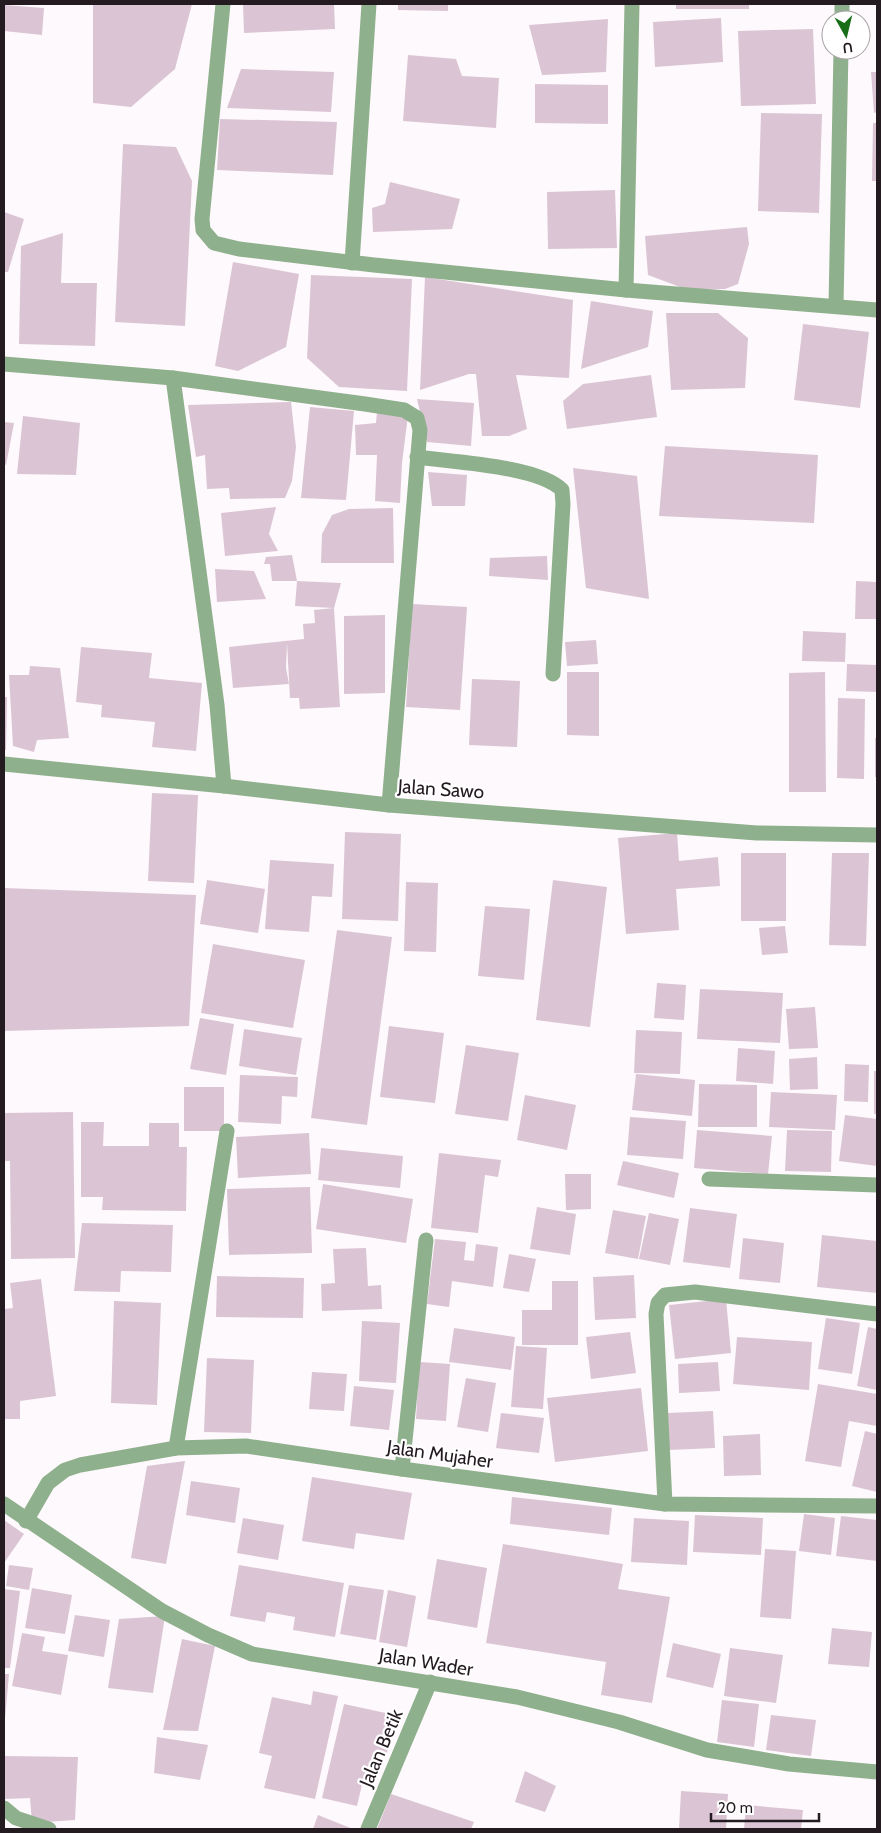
<svg xmlns="http://www.w3.org/2000/svg" width="881" height="1833" font-family="Cabin,sans-serif">
<style>
.building{fill:#dbc5d4}
.lines{fill:none;stroke-linecap:round;stroke-linejoin:round}
.minor{stroke:#8fb08c;stroke-width:15}
.labels{text-anchor:middle;dominant-baseline:central;stroke-width:4.5;stroke-linejoin:round;paint-order:stroke}
.street-label{font-size:19px;fill:#241b21;stroke:#fff}
</style>
<rect width="100%" height="100%" fill="#fef9fc"/>
<g class="building">
<path d="M93,4H192L175,69L131,107L93,103Z"/>
<path d="M243,4H334L335,29L244,33Z"/>
<path d="M398,4H448V11L398,10Z"/>
<rect x="676" y="4" width="73" height="5"/>
<path d="M4,5L44,8L42,35L4,31Z"/>
<path d="M721,18L723,62L655,67L653,22Z"/>
<path d="M608,19L606,72L542,75L529,25Z"/>
<path d="M813,29L816,104L741,106L738,31Z"/>
<path d="M408,55L456,59L462,76L499,78L496,128L403,121Z"/>
<path d="M241,69L334,72L331,112L227,108Z"/>
<path d="M871,72H877V112L874,113Z"/>
<path d="M535,84L608,85V124L535,123Z"/>
<path d="M761,113L822,114L819,213L758,211Z"/>
<path d="M220,119L337,122L333,175L217,170Z"/>
<path d="M873,123H877V181H872Z"/>
<path d="M123,144L176,147L192,181L185,326L115,322Z"/>
<path d="M390,182L460,199L452,229L373,232L372,208L385,204Z"/>
<path d="M615,190L617,248L548,249L547,192Z"/>
<path d="M4,212L24,219L8,272H4Z"/>
<path d="M747,227L749,244L738,284L725,289L688,290L648,275L645,236Z"/>
<path d="M63,233L61,283H97L95,346L19,344L21,246Z"/>
<path d="M233,262L299,274L286,347L238,371L215,366Z"/>
<path d="M311,275L412,279L407,391L339,387L307,358Z"/>
<path d="M425,277L573,300L569,378L516,375L527,429L509,436H482L476,374H469L420,390Z"/>
<path d="M591,301L653,311L648,347L581,369Z"/>
<path d="M666,313H718L748,338L745,388L671,390Z"/>
<path d="M803,324L869,332L860,408L794,400Z"/>
<path d="M651,375L657,417L567,429L563,401L583,384Z"/>
<path d="M417,399L474,403L471,446L427,442Z"/>
<path d="M291,402L296,447L292,481L285,498L230,499L229,488L207,489L205,455L196,457L188,405Z"/>
<path d="M310,407L354,411L346,500L301,498Z"/>
<path d="M377,412L408,415L402,463L400,503L375,501L377,455H356L355,425L376,423Z"/>
<path d="M23,416L80,423L76,475L17,474Z"/>
<path d="M4,422L14,423L6,465L4,464Z"/>
<path d="M665,446L818,455L814,523L659,516Z"/>
<path d="M573,468L637,476L649,599L586,588Z"/>
<path d="M428,472L467,475L465,506H432Z"/>
<path d="M276,507L269,534L278,551L225,556L221,513Z"/>
<path d="M393,508L394,563H321L322,534L332,515L349,509Z"/>
<path d="M292,555L297,581H272L270,564H264L266,557Z"/>
<path d="M547,556L548,580L489,576L490,558Z"/>
<path d="M215,569L254,571L266,599L217,602Z"/>
<path d="M297,581L341,583L334,608L340,707L300,709L299,698H290L287,643L286,668L289,684L233,688L229,647L304,639L303,624L315,623L314,610L334,608L295,606Z"/>
<path d="M856,581L877,582V619H855Z"/>
<path d="M412,604L467,607L460,710L406,707Z"/>
<path d="M385,615V693L344,694V616Z"/>
<path d="M803,631L846,633L845,662L802,661Z"/>
<path d="M596,640L598,664L567,666L565,642Z"/>
<path d="M81,647L152,653L149,678L202,683L196,751L152,747L155,722L101,717L102,705L76,702Z"/>
<path d="M847,664L877,665V692L846,691Z"/>
<path d="M30,666L60,668L69,738L37,740L34,752L13,746L9,675H29Z"/>
<path d="M567,672H599V736L567,735Z"/>
<path d="M825,672L826,792H789V673Z"/>
<path d="M472,679L520,681L517,747L469,745Z"/>
<path d="M4,697H7L6,750H4Z"/>
<path d="M838,698L865,699L864,779L837,778Z"/>
<rect x="875" y="738" width="2" height="39"/>
<path d="M152,793L198,795L194,883L148,881Z"/>
<path d="M345,832L401,834L398,921L342,919Z"/>
<path d="M677,833L679,861L718,857L720,886L676,889L679,930L626,934L618,838Z"/>
<rect x="741" y="853" width="45" height="68"/>
<path d="M832,853H869L866,946L829,945Z"/>
<path d="M270,860L334,864L332,897L312,896L309,932L265,929Z"/>
<path d="M207,880L265,889L258,933L200,924Z"/>
<path d="M553,880L607,887L590,1027L536,1020Z"/>
<path d="M406,882L438,883L436,952L404,951Z"/>
<path d="M4,888L196,895L189,1026L4,1031Z"/>
<path d="M485,906L530,909L524,980L478,976Z"/>
<path d="M785,926L788,953L762,955L759,928Z"/>
<path d="M337,930L392,937L367,1125L311,1118Z"/>
<path d="M213,944L305,960L293,1028L201,1013Z"/>
<path d="M657,983L686,985L684,1020L654,1018Z"/>
<path d="M700,989L783,993L780,1043L697,1039Z"/>
<path d="M815,1007L818,1048L789,1049L786,1009Z"/>
<path d="M200,1018L234,1024L226,1075L190,1069Z"/>
<path d="M389,1026L444,1033L435,1103L380,1097Z"/>
<path d="M244,1029L302,1038L296,1075L239,1066Z"/>
<path d="M636,1030L682,1032L680,1074L634,1073Z"/>
<path d="M466,1045L519,1053L508,1121L455,1114Z"/>
<path d="M738,1048L775,1051L773,1084L736,1081Z"/>
<path d="M817,1057L818,1089L790,1090L789,1059Z"/>
<path d="M845,1064L869,1065L868,1102L844,1101Z"/>
<rect x="874" y="1071" width="3" height="43"/>
<path d="M636,1074L695,1080L692,1116L632,1110Z"/>
<path d="M240,1075L298,1077L297,1097L282,1096L281,1124L238,1122Z"/>
<path d="M699,1084L757,1085V1127H698Z"/>
<rect x="184" y="1087" width="40" height="44"/>
<path d="M771,1092L837,1095L835,1130L769,1127Z"/>
<path d="M525,1095L576,1105L567,1150L517,1140Z"/>
<path d="M73,1112L75,1258L11,1259L10,1161H4V1113Z"/>
<path d="M845,1115L877,1119V1166L839,1161Z"/>
<path d="M630,1117L686,1121L683,1159L627,1155Z"/>
<path d="M81,1122H104L103,1146H149V1123H179V1147H187L186,1211L102,1210L103,1197H81Z"/>
<path d="M697,1130L772,1136L768,1174L694,1168Z"/>
<path d="M787,1130L832,1131L831,1172L785,1171Z"/>
<path d="M309,1133L311,1174L238,1178L236,1137Z"/>
<path d="M321,1148L403,1156L400,1188L318,1180Z"/>
<path d="M439,1153L501,1160L498,1177L485,1175L478,1233L431,1228Z"/>
<path d="M623,1161L679,1173L674,1198L617,1185Z"/>
<path d="M565,1174H591V1209L566,1210Z"/>
<path d="M323,1184L413,1199L406,1243L316,1229Z"/>
<path d="M310,1187L312,1253L229,1255L227,1189Z"/>
<path d="M537,1207L576,1214L570,1255L530,1249Z"/>
<path d="M690,1208L737,1214L730,1268L683,1262Z"/>
<path d="M613,1210L646,1216L638,1259L605,1253Z"/>
<path d="M649,1213L679,1219L670,1265L639,1259Z"/>
<path d="M82,1223L173,1225L171,1272L121,1271L120,1292L74,1291Z"/>
<path d="M822,1235L877,1241V1293L817,1287Z"/>
<path d="M743,1238L784,1243L780,1283L739,1279Z"/>
<path d="M435,1239L466,1242L464,1260L474,1261L476,1244L498,1247L493,1287L452,1281L449,1307L427,1304Z"/>
<path d="M366,1248L368,1286L381,1285L382,1309L322,1311L321,1284L335,1283L333,1249Z"/>
<path d="M509,1254L536,1259L529,1292L503,1288Z"/>
<path d="M634,1275L636,1318L595,1320L593,1277Z"/>
<path d="M217,1276L304,1278L303,1318L216,1317Z"/>
<path d="M41,1279L56,1396L20,1401V1419H4V1309L13,1308L10,1283Z"/>
<path d="M552,1281H578V1345H522V1310H552Z"/>
<path d="M726,1299L731,1353L675,1359L669,1305Z"/>
<path d="M114,1301L161,1303L157,1405L111,1403Z"/>
<path d="M826,1318L860,1323L852,1374L818,1369Z"/>
<path d="M362,1321L400,1323L396,1383L359,1381Z"/>
<path d="M868,1327L877,1329V1390L857,1386Z"/>
<path d="M454,1328L515,1337L511,1370L449,1362Z"/>
<path d="M630,1332L636,1373L591,1379L586,1337Z"/>
<path d="M737,1337L812,1342L809,1390L733,1384Z"/>
<path d="M516,1346L547,1348L543,1409L511,1407Z"/>
<path d="M207,1358L254,1360L251,1433L204,1432Z"/>
<path d="M419,1362L450,1364L446,1421L416,1419Z"/>
<path d="M718,1362L720,1391L679,1393L678,1364Z"/>
<path d="M312,1372L347,1374L344,1411L309,1409Z"/>
<path d="M466,1378L496,1383L488,1432L457,1427Z"/>
<path d="M818,1384L877,1394V1426L849,1421L841,1467L805,1461Z"/>
<path d="M354,1386L394,1390L389,1430L350,1426Z"/>
<path d="M641,1388L648,1451L555,1462L547,1398Z"/>
<path d="M713,1411L715,1448L669,1450L668,1413Z"/>
<path d="M501,1413L544,1418L539,1453L496,1448Z"/>
<path d="M865,1431L877,1434V1492L852,1486Z"/>
<path d="M760,1434L761,1475L724,1476L723,1436Z"/>
<path d="M185,1461L166,1564L131,1558L147,1466Z"/>
<path d="M312,1477L412,1493L404,1540L356,1533L354,1549L302,1541Z"/>
<path d="M191,1481L240,1488L235,1523L186,1515Z"/>
<path d="M512,1497L612,1508L609,1535L510,1524Z"/>
<path d="M804,1514L835,1518L831,1555L799,1551Z"/>
<path d="M695,1515L763,1518L761,1555L693,1552Z"/>
<path d="M841,1516L877,1520V1561L836,1556Z"/>
<path d="M243,1518L284,1525L278,1560L237,1553Z"/>
<path d="M634,1518L689,1521L687,1565L631,1562Z"/>
<path d="M4,1520L24,1534L4,1563Z"/>
<path d="M503,1544L623,1564L618,1589L670,1597L652,1703L601,1695L606,1662L486,1643Z"/>
<path d="M765,1549L796,1551L791,1619L760,1617Z"/>
<path d="M437,1559L487,1568L477,1628L427,1619Z"/>
<path d="M9,1565L33,1568L29,1590L6,1586Z"/>
<path d="M239,1565L344,1583L335,1637L293,1630L295,1617L267,1612L265,1622L230,1616Z"/>
<path d="M349,1585L384,1590L376,1640L340,1634Z"/>
<path d="M32,1588L72,1595L65,1634L25,1628Z"/>
<path d="M4,1589L20,1591L10,1668H4Z"/>
<path d="M388,1590L416,1596L407,1647L379,1642Z"/>
<path d="M75,1615L110,1620L104,1657L68,1651Z"/>
<path d="M165,1616L153,1693L108,1688L119,1619Z"/>
<path d="M832,1628L872,1632L869,1667L828,1664Z"/>
<path d="M22,1633L45,1637L42,1651L68,1655L61,1695L12,1686Z"/>
<path d="M182,1639L215,1646L198,1731L163,1730Z"/>
<path d="M673,1643L721,1654L713,1688L666,1677Z"/>
<path d="M730,1648L783,1655L776,1703L724,1696Z"/>
<path d="M4,1674H9L5,1719H4Z"/>
<path d="M313,1691L338,1696L315,1799L264,1788L272,1756L259,1753L272,1697L311,1705Z"/>
<path d="M722,1700L759,1704L754,1747L717,1742Z"/>
<path d="M344,1704L395,1715L387,1753L380,1752L374,1778L364,1776L357,1806L322,1798Z"/>
<path d="M771,1715L816,1720L811,1756L766,1750Z"/>
<path d="M157,1737L208,1745L200,1780L154,1773Z"/>
<path d="M4,1756L78,1757L75,1820L32,1823L30,1798L4,1799Z"/>
<path d="M525,1771L556,1786L545,1812L515,1802Z"/>
<path d="M681,1791L728,1794L726,1829H679Z"/>
<path d="M391,1794L474,1822L471,1829H377Z"/>
<path d="M746,1805L803,1810L801,1829H744Z"/>
<path d="M318,1815L353,1829H313Z"/>
</g>
<g class="lines">
<g class="minor">
<path d="M223,4L202,219L203,230L214,243L239,249L374,265L626,290L877,310"/>
<path d="M842,20V4"/>
<path d="M352,263L369,4"/>
<path d="M626,290L632,4"/>
<path d="M836,306L841,50"/>
<path d="M4,364L173,378L365,404L404,410L417,418L420,430L389,805"/>
<path d="M173,378L217,705L224,786"/>
<path d="M417,457C452,462 539,466 562,490L563,504L553,674"/>
<path d="M4,764L224,786L389,805L757,833L877,835"/>
<path d="M709,1179L877,1185"/>
<path d="M176,1448L227,1131"/>
<path d="M402,1469L426,1240"/>
<path d="M4,1504L162,1611L208,1635L252,1654L517,1697L619,1722L707,1750L789,1764L877,1772"/>
<path d="M665,1504L656,1314L658,1303L665,1295L695,1292L877,1314"/>
<path d="M26,1521L48,1483L65,1470L80,1465L176,1448L246,1446L402,1469L665,1504L877,1506"/>
<path d="M4,1808L16,1818L49,1829"/>
<path d="M368,1829L430,1682"/>
</g>
</g>
<g class="labels">
<g class="street-label">
<text transform="translate(441 789) rotate(4)">Jalan Sawo</text>
<text transform="translate(440 1454) rotate(8)">Jalan Mujaher</text>
<text transform="translate(426 1662) rotate(9)">Jalan Wader</text>
<text transform="translate(381 1748) rotate(-67)">Jalan Betik</text>
</g>
</g>
<rect width="881" height="1833" fill="none" stroke="#241b21" stroke-width="10"/>
<g transform="translate(846 35) rotate(172)"><circle r="24" fill="#ffffff" stroke="#a7a4a6"/>
<path d="M0-4L9 19L0 12L-9 19Z" fill="#186e17"/>
<text y="-8" font-size="14" font-weight="bold" text-anchor="middle" fill="#241b21">U</text>
</g>
<path d="M711 1813v8h108v-8" fill="none" stroke="#241b21" stroke-width="2.5"/>
<text x="718" y="1813" font-size="15" fill="#241b21" stroke="#ffffff" stroke-width="4" paint-order="stroke">20 m</text>
</svg>
